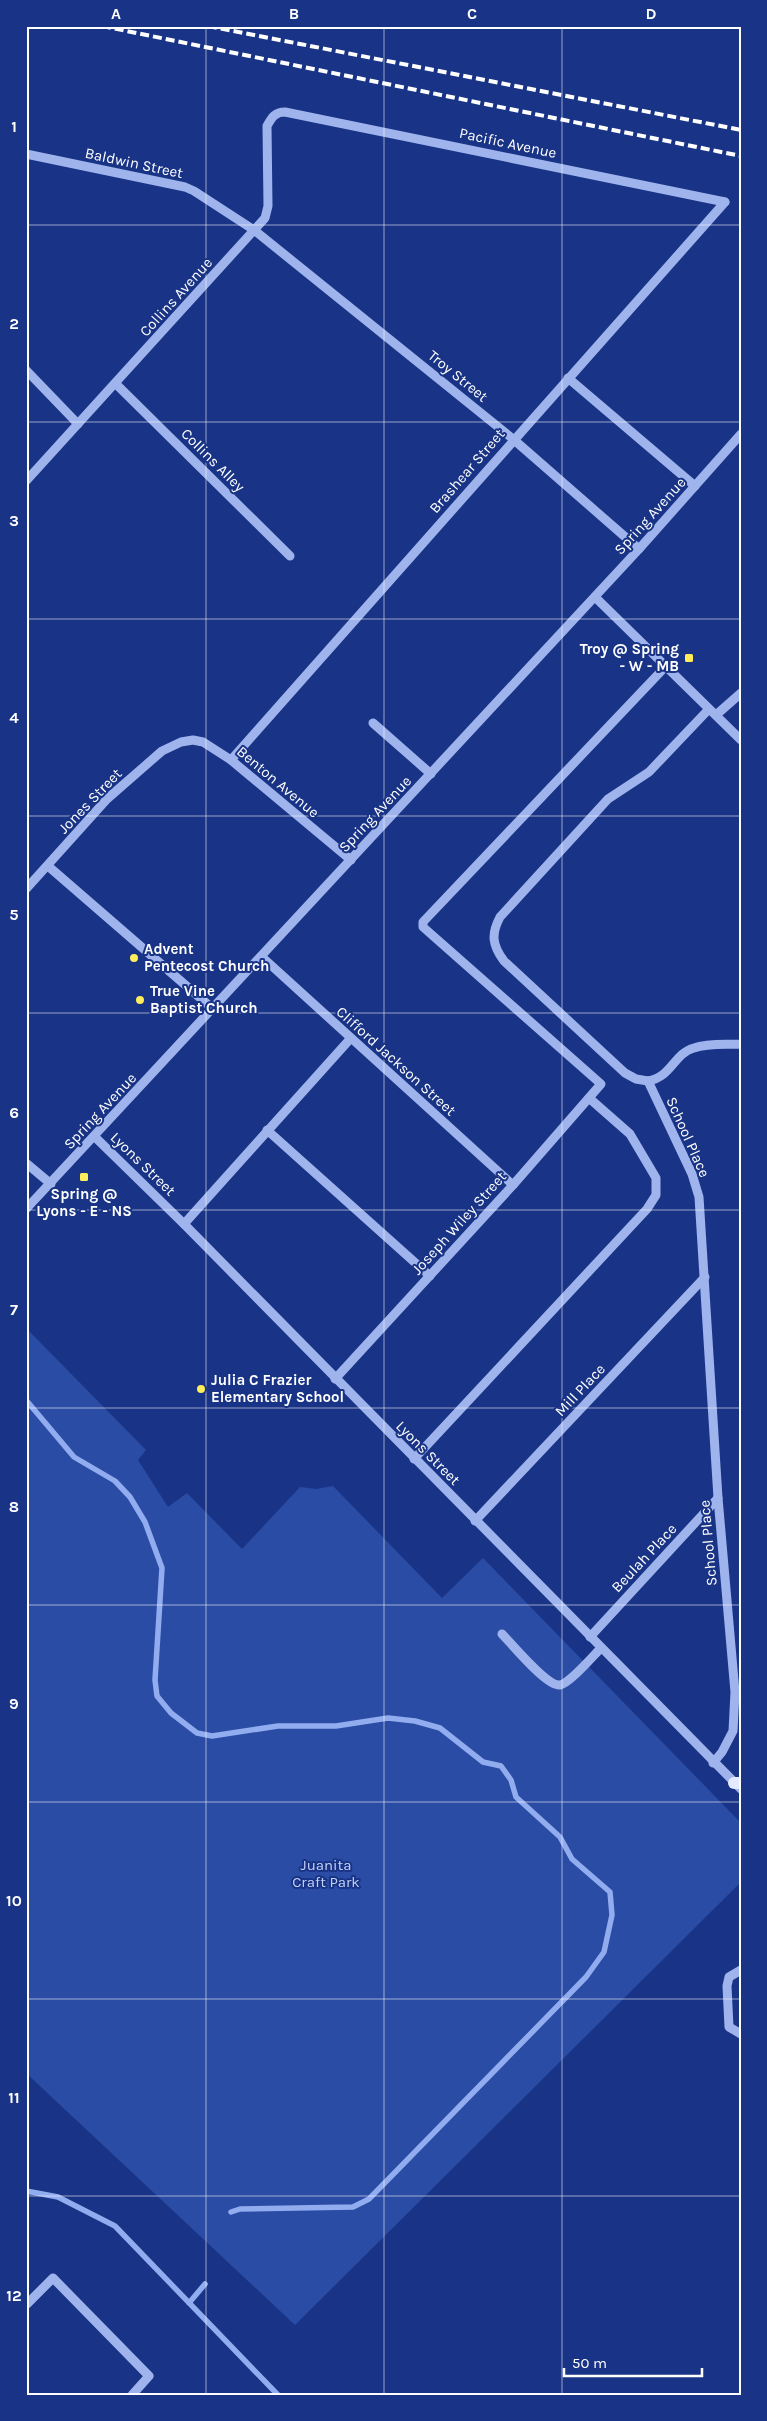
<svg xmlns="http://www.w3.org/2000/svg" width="767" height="2421" font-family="Karla,sans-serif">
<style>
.green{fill:#2b4ca4}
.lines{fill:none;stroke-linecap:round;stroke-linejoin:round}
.stream{stroke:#91acef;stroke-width:5.5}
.minor{stroke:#9fb4ec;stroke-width:9}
.major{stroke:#e4eaff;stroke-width:12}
.rail{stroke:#fff;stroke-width:4;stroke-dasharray:9 4;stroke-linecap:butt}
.grid{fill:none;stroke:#fff;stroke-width:1;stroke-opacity:0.55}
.poi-dot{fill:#ffed5a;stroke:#193486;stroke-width:2}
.labels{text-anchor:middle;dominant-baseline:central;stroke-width:4;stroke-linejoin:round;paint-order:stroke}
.street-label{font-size:15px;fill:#fff;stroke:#193486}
.poi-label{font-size:15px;font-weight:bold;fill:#fff;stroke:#193486;text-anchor:start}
.park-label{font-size:15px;fill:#c4d3f9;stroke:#193486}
.neatline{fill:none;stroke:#fff;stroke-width:2}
.grid-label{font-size:16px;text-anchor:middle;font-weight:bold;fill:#fff}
</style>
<rect width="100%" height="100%" fill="#193486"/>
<path class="green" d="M26,1328L146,1450L138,1460L168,1507L187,1493L242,1549L300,1487L316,1489L333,1486L442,1598L483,1558L741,1823V1882L295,2325L26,2073Z"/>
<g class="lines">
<g class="stream">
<path d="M26,1400L74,1457L115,1481L130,1497L145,1522L162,1568L155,1680L157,1696L171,1713L197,1733L212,1736L278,1726H336L388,1718L415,1721L440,1728L483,1762L501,1766L511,1780L516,1797L560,1837L572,1859L610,1892L612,1915L604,1952L586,1977L369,2199L353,2207L240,2209L231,2212"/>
<path d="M26,2191L58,2197L115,2226L278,2395"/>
<path d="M189,2303L205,2284"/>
</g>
<g class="minor">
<path d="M26,154L185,187L194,191L254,230L513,439L639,549"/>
<path d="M26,370L78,424"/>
<path d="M568,378L695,486"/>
<path d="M116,384L290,556"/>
<path d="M26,481L265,218L268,206L267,126C272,117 275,112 285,112L725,202"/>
<path d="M595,597L741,740"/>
<path d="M709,709L649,772L608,799L500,917C491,934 492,945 504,961L625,1073L636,1079L648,1081L692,1174L699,1197L718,1498L735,1692L733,1731L722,1752L713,1763"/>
<path d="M716,715L741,693"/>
<path d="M373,723L431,774"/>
<path d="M231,760L725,202"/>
<path d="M48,866L213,1009"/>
<path d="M26,889L107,799L162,751L181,742L193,740L203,742L231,760L351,860"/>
<path d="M262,957L513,1185"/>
<path d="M648,1081C672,1077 674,1053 694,1048C708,1043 726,1045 741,1044"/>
<path d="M267,1130L430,1276"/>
<path d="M95,1137L184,1224L741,1789"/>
<path d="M26,1163L51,1184"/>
<path d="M26,1209L639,549L741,434"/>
<path d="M184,1224L351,1038"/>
<path d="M335,1379L513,1185L601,1084L423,927V922L666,666"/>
<path d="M414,1459L647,1209L656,1195V1178L630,1134L589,1098"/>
<path d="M475,1521L705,1277"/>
<path d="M502,1634C512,1644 547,1687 560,1685C570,1683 593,1656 601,1648"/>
<path d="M590,1637L718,1498"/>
<path d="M741,1970L729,1977L727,1986L729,2027L741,2034"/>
<path d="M26,2305L53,2278L149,2376L132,2395"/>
</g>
<path class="major" d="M734,1783H741"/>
<g class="rail">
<path d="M102,26L741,156"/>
<path d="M208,26L741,130"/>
</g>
</g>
<path class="grid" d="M206,26V2395M384,26V2395M562,26V2395M26,225H741M26,422H741M26,619H741M26,816H741M26,1013H741M26,1210H741M26,1408H741M26,1605H741M26,1802H741M26,1999H741M26,2196H741"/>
<g class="poi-dot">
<rect x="684" y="653" width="10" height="10" rx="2.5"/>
<circle cx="134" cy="958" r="5"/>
<circle cx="140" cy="1000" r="5"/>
<rect x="79" y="1172" width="10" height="10" rx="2.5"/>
<circle cx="201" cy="1389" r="5"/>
</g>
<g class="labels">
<g class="street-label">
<text transform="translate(508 143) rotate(12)">Pacific Avenue</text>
<text transform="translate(134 163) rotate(12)">Baldwin Street</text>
<text transform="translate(176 297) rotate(-48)">Collins Avenue</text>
<text transform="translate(458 376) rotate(39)">Troy Street</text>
<text transform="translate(213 460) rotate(45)">Collins Alley</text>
<text transform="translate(467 471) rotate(-49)">Brashear Street</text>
<text transform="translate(650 516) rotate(-48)">Spring Avenue</text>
<text transform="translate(278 782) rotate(40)">Benton Avenue</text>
<text transform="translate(90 801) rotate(-46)">Jones Street</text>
<text transform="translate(375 814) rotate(-47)">Spring Avenue</text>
<text transform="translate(396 1061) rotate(42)">Clifford Jackson Street</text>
<text transform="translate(100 1111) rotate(-47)">Spring Avenue</text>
<text transform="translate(688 1137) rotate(66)">School Place</text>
<text transform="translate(143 1164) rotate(44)">Lyons Street</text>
<text transform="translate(459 1223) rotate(-48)">Joseph Wiley Street</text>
<text transform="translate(580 1390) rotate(-47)">Mill Place</text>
<text transform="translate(428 1453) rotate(45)">Lyons Street</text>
<text transform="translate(708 1543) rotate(-95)">School Place</text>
<text transform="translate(644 1558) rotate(-47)">Beulah Place</text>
</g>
<g class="poi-label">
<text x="679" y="649" text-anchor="end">Troy @ Spring<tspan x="679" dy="17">- W - MB</tspan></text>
<text x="144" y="949">Advent<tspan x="144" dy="17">Pentecost Church</tspan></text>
<text x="150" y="991">True Vine<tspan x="150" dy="17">Baptist Church</tspan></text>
<text x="84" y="1194" text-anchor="middle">Spring @<tspan x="84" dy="17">Lyons - E - NS</tspan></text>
<text x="211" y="1380">Julia C Frazier<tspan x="211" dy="17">Elementary School</tspan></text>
</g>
<g class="park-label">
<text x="326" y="1865">Juanita<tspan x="326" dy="17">Craft Park</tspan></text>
</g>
</g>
<rect width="767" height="2421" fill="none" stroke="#193486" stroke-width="55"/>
<path d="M564 2368v8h138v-8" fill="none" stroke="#ffffff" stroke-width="2.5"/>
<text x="572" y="2368" font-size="15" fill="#ffffff" stroke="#193486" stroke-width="4" paint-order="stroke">50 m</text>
<rect x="28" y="28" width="712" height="2366" class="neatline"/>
<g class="grid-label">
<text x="116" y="19">A</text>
<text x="294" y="19">B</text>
<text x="472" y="19">C</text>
<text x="651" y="19">D</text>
<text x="14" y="132">1</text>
<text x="14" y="329">2</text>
<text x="14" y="526">3</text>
<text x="14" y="723">4</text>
<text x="14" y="920">5</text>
<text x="14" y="1118">6</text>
<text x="14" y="1315">7</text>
<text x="14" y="1512">8</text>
<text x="14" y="1709">9</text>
<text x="14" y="1906">10</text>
<text x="14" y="2103">11</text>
<text x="14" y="2301">12</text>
</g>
</svg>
